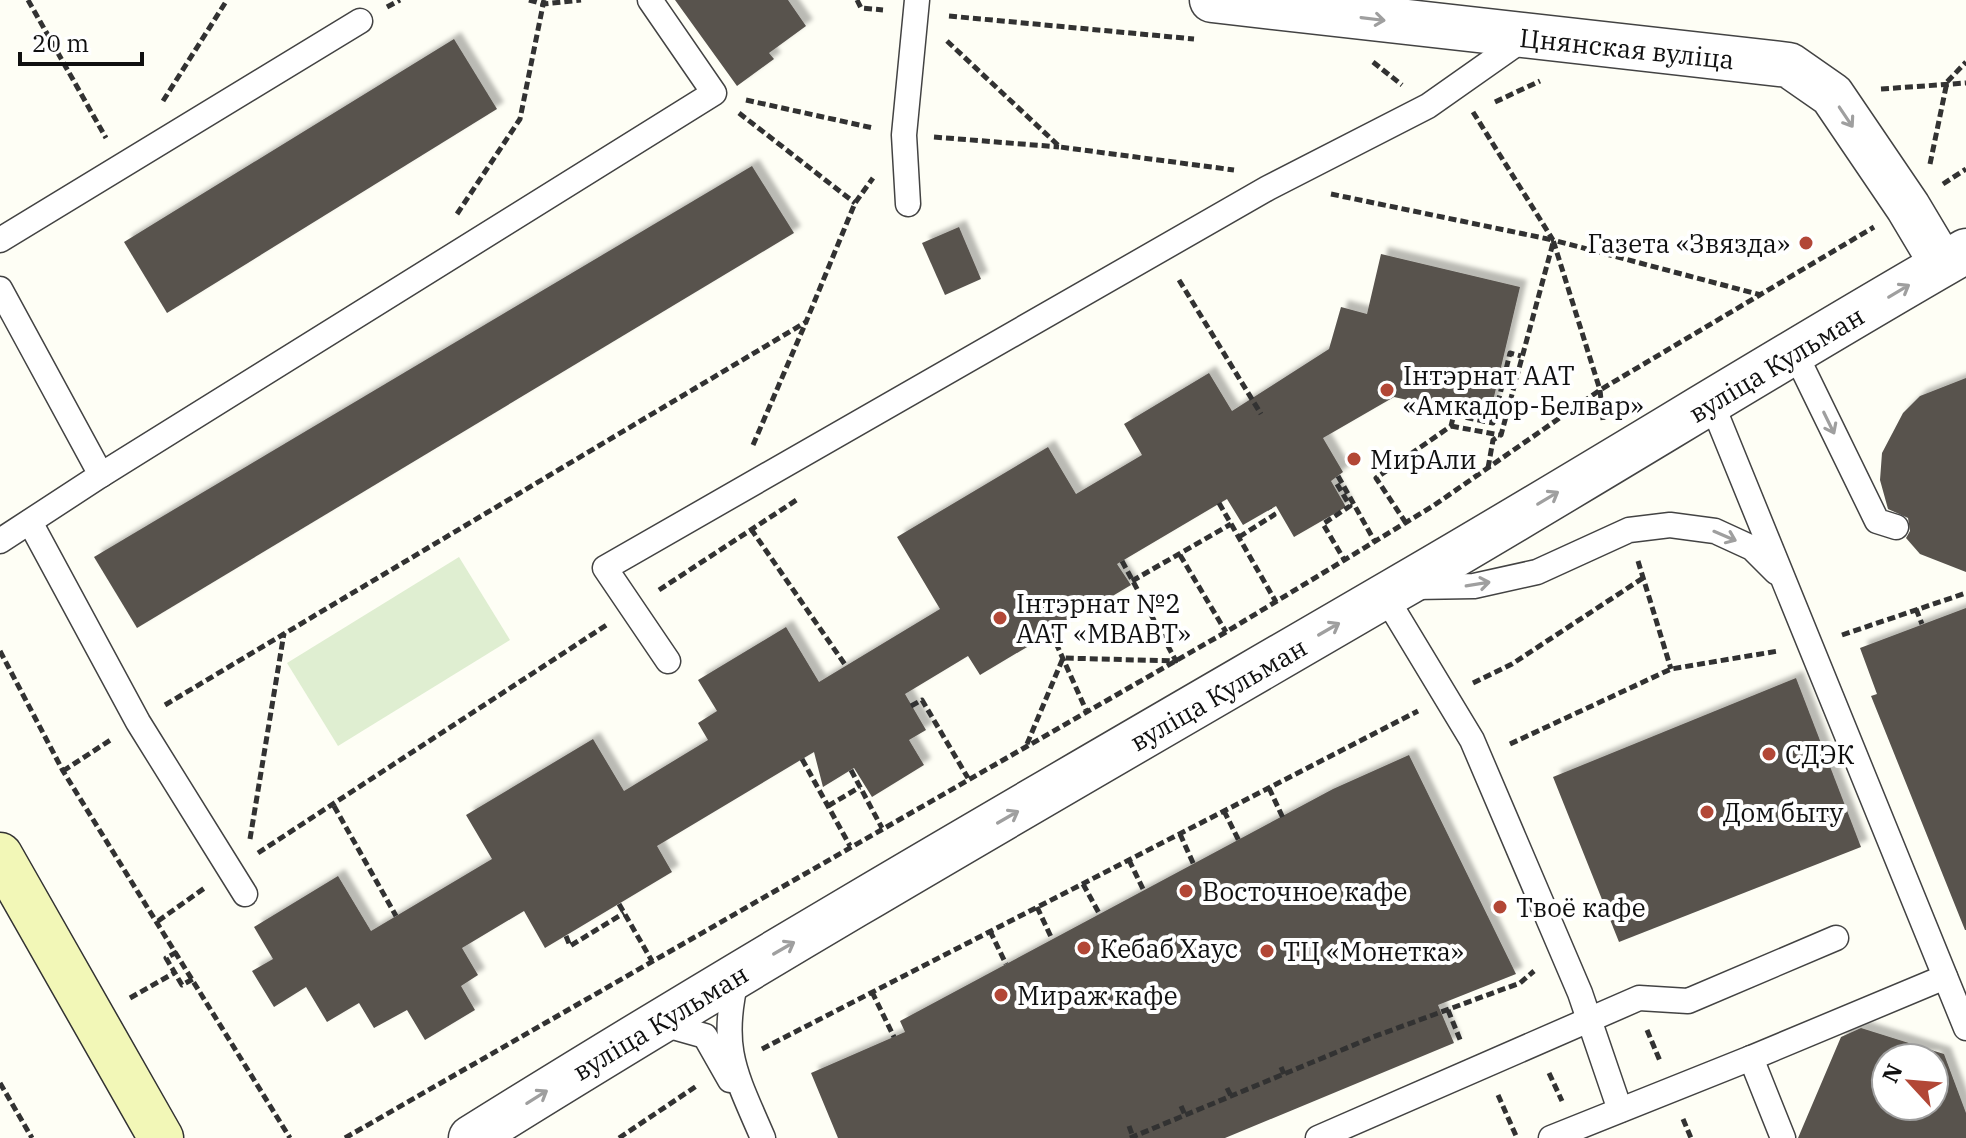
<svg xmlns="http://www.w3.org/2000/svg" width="1966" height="1138" font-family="'IBM Plex Serif',serif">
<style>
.pitch{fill:#dfeed1}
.building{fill:#58534e;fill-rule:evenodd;filter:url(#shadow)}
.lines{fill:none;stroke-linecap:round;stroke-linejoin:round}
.lane-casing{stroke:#434343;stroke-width:27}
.street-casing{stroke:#434343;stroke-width:47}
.secondary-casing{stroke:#323232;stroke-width:47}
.path{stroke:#323232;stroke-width:5;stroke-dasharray:8 4;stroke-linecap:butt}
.lane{stroke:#fff;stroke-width:24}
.street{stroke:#fff;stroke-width:44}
.secondary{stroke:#f2f7b7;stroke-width:44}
.oneway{stroke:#9f9f9f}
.poi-dot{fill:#b24736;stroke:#fff;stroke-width:3}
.labels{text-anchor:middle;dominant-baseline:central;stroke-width:8;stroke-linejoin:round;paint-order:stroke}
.street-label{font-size:26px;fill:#101010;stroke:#fff}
.poi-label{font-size:26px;fill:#101010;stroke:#fff;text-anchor:start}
</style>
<defs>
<filter id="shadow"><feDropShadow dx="7" dy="-7" stdDeviation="2" flood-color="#0004"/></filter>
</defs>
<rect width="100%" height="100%" fill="#fefef5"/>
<path class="pitch" d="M459,557L510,640L338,746L287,663Z"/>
<g class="building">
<path d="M675,0H788L806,26L769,53L774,59L737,86Z"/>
<path d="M454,39L497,109L167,313L124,242Z"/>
<path d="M752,166L794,233L137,628L94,557Z"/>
<path d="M959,227L981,279L945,295L922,243Z"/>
<path d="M1381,254L1520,287L1489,418L1394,397L1323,438L1343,472L1331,481L1346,507L1294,537L1276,506L1243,525L1227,499L1117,564L1131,585L980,675L968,656L905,694L926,730L909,740L924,765L872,797L854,768L823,787L814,752L657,846L672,872L545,948L524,911L462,948L478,975L461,986L475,1010L425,1040L407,1010L374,1028L359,1003L327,1022L306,987L274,1007L252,971L273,959L254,927L338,876L371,931L492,859L466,815L593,739L624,791L708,740L698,723L717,711L698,680L786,627L819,682L940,609L897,537L1048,447L1076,494L1142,455L1124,424L1209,373L1232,411L1329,349L1341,307L1367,314Z"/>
<path d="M1966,378V572L1920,554L1906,538L1910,531L1908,518L1888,509L1880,480L1882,453L1903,413L1920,396Z"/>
<path d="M1966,608V930H1965L1871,696L1877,694L1860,648Z"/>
<path d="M1796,678L1861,847L1619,942L1553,777Z"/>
<path d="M1409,755L1516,974L1438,1005L1454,1043L1225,1138H838L811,1073L905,1032L900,1021L1333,789Z"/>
<path d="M1861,1028L1944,1054L1966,1113V1138H1798L1841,1037ZM1886,1058H1934V1106H1886Z"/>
</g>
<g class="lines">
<defs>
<g id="lane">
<path d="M908,204L904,135L917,0"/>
<path d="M0,240L360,21"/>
<path d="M0,289L101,475L0,541"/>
<path d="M1795,353L1877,521L1896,527"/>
<path d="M1712,404L1966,1028"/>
<path d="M101,475L714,93L650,0"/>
<path d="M30,522L138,722L245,894"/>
<path d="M1414,587L1474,586L1537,572L1629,530L1670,525L1715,531L1752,548L1776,572"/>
<path d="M1385,596L1472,740L1580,993L1620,1110"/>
<path d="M668,661L605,568L1268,188L1428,106L1526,37"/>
<path d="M737,976C719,1048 735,1073 763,1138"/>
<path d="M659,1023L705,1036L730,1080"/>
<path d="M1751,1058L1945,977"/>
<path d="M1318,1138L1639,998L1688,1001L1836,938"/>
<path d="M1551,1138L1751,1058L1783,1138"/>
</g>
<g id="street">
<path d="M1212,0L1789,65L1832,95L1908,207L1942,264"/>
<path d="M471,1138C775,948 1086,770 1395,590C1587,479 1774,361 1966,251"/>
</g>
<path id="secondary" d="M0,855L161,1138"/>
</defs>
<use href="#lane" class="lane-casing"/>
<use href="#street" class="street-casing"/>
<use href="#secondary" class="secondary-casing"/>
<g class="path">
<path d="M28,0L106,138"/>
<path d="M529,0L543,4L581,0"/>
<path d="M857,0L861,8L883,10"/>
<path d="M387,7L400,0"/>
<path d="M949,16L1194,39"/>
<path d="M947,41L1060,147L1234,170"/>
<path d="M1373,62L1402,85"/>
<path d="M1881,89L1966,83"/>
<path d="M746,100L873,128"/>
<path d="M163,101L227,0"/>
<path d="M1495,102L1540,81"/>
<path d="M1473,112L1553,240L1761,295"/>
<path d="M739,113L855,203"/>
<path d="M934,137L1059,147"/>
<path d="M1930,164L1947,82L1966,62"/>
<path d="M1943,184L1966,169"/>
<path d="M1331,194L1553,240L1600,390L1603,420"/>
<path d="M457,214L520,119L544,0"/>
<path d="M1179,280L1261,414"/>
<path d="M1454,415L1493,423L1510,353L1521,356"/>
<path d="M1451,426L1500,435"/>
<path d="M753,445L806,322"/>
<path d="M1488,468L1493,440L1501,435L1553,243"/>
<path d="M1338,476L1375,542"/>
<path d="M1337,484L1350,506L1323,524L1345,561"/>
<path d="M1219,503L1276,602"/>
<path d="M1406,523L1376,478L1451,426L1455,410"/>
<path d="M751,529L846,666"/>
<path d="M1239,537L1274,515L1270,509"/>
<path d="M1180,555L1226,632"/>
<path d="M1638,561L1671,669"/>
<path d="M1132,581L1231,524"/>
<path d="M659,590L798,499"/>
<path d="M1916,609L1922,624"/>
<path d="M1051,632L1086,710"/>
<path d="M1842,635L1966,593"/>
<path d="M0,651L63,771L290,1138"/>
<path d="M1473,683L1512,664L1643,578"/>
<path d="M165,705L806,322L855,203L873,178"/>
<path d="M911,706L922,700L968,778"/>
<path d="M1027,744L1063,658L1176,661L1122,561"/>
<path d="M1510,744L1671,669L1778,651"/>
<path d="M802,759L850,846"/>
<path d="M851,770L882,828"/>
<path d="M63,771L112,739"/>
<path d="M1269,788L1283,818"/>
<path d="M334,806L396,916"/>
<path d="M828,806L860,787"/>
<path d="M1224,811L1239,841"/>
<path d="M1180,834L1194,865"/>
<path d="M250,839L284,633"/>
<path d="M258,853L608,624"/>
<path d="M1129,860L1144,891"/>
<path d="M1083,884L1100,915"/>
<path d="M619,904L652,961"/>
<path d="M1037,907L1052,939"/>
<path d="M158,921L206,887"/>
<path d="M990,931L1006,964"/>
<path d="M566,936L570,946L624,913"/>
<path d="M177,952L166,958L182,985L193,979"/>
<path d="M872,992L894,1037"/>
<path d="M130,998L174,973"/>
<path d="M1448,1010L1461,1042"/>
<path d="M1647,1030L1660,1061"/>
<path d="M762,1049L1418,711"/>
<path d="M1281,1067L1284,1074"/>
<path d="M1549,1073L1562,1101"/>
<path d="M0,1083L32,1138"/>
<path d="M1227,1088L1231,1096"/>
<path d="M1498,1095L1517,1138"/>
<path d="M1181,1106L1185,1115"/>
<path d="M1683,1119L1691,1138"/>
<path d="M1129,1126L1133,1137"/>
<path d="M345,1138L1226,632L1433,506L1600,390L1874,227"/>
<path d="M619,1138L698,1085"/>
<path d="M1130,1138L1373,1037L1520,983L1534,971"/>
</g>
<use href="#lane" class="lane"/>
<use href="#street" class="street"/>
<use href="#secondary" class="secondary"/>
</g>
<defs><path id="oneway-shaft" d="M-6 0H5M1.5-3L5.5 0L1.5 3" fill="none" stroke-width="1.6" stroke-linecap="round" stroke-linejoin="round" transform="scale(2)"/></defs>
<g class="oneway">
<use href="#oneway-shaft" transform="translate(1373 19) rotate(7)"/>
<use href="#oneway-shaft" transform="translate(1846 117) rotate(56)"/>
<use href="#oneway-shaft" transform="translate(1899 291) rotate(-31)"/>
<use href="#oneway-shaft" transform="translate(1829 423) rotate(64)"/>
<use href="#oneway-shaft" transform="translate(1548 498) rotate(-31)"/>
<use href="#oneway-shaft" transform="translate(1725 536) rotate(23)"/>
<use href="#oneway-shaft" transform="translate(1478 584) rotate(-9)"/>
<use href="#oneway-shaft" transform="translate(1329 629) rotate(-30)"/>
<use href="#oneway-shaft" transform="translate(1008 817) rotate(-30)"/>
<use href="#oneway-shaft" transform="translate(784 948) rotate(-30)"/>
<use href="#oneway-shaft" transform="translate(537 1097) rotate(-32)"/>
</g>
<g class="poi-dot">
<circle cx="1806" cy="243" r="8"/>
<circle cx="1387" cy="390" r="8"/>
<circle cx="1354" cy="459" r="8"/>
<circle cx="1000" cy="618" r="8"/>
<circle cx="1769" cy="754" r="8"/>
<circle cx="1707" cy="812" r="8"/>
<circle cx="1186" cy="891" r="8"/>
<circle cx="1500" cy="907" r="8"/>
<circle cx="1084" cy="948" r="8"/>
<circle cx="1267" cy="951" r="8"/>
<circle cx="1001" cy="995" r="8"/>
</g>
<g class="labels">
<g class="street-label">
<text transform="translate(1627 48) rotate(6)">Цнянская вуліца</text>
<text transform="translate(1776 364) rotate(-31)">вуліца Кульман</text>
<text transform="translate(1218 694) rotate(-30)">вуліца Кульман</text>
<text transform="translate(660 1022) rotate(-31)">вуліца Кульман</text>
</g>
<g class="poi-label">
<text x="1790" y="243" text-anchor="end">Газета «Звязда»</text>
<text x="1403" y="375">Інтэрнат ААТ<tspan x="1403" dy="30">«Амкадор-Белвар»</tspan></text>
<text x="1370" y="459">МирАли</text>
<text x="1016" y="603">Інтэрнат №2<tspan x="1016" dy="30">ААТ «МВАВТ»</tspan></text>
<text x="1785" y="754">СДЭК</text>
<text x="1723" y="812">Дом быту</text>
<text x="1202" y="891">Восточное кафе</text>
<text x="1516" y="907">Твоё кафе</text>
<text x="1100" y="948">Кебаб Хаус</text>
<text x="1283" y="951">ТЦ «Монетка»</text>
<text x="1017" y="995">Мираж кафе</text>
</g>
</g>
<g transform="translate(1910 1082) rotate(296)"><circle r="38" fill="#ffffff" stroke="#9f9f9f" stroke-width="2"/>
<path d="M0-6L14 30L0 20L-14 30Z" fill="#b24736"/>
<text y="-12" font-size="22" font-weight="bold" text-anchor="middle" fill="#101010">N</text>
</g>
<path d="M20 52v12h122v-12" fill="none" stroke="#101010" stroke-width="4"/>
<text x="32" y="52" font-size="24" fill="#101010" stroke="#ffffff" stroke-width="6" paint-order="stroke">20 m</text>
</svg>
